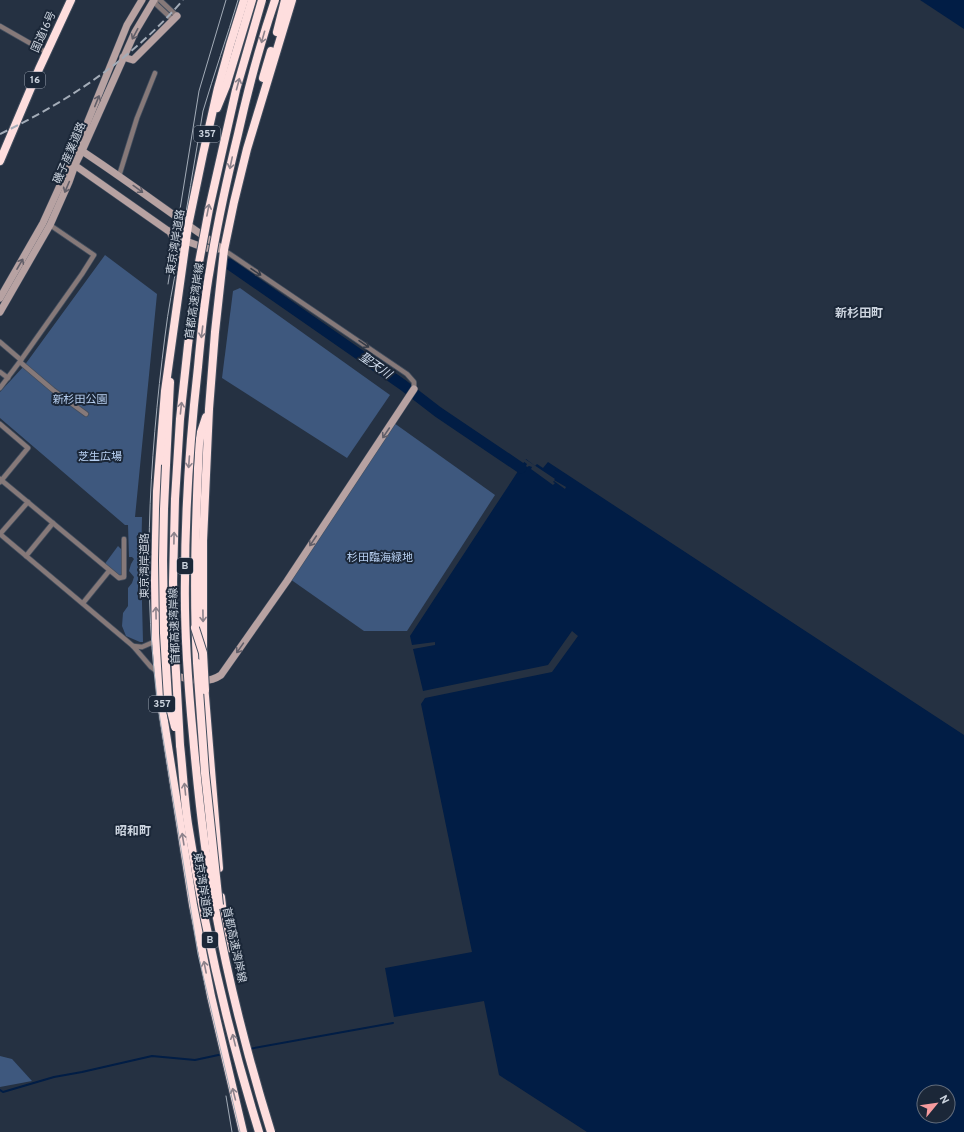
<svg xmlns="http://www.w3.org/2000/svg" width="964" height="1132" font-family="Overpass,'Noto Sans JP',sans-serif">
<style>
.green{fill:#3e587e}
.water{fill:#011d45;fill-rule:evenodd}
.pier{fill:#253142}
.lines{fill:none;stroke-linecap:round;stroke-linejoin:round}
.stream{stroke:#011d45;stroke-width:2}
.river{stroke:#011d45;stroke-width:11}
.street-casing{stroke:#434e5e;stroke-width:6}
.secondary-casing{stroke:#434e5e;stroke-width:8}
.highway-casing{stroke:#434e5e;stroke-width:10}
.street{stroke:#867979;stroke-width:4.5}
.secondary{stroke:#b7a2a2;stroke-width:7}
.highway{stroke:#fedede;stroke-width:8}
.tram{stroke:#a3acb8;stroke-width:1}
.rail{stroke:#a3acb8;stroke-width:2;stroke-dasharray:8 4;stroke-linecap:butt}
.highway-bridge-casing{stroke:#434e5e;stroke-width:10;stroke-linecap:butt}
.highway-bridge{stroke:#fedede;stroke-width:8}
.oneway{stroke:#615e68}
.oneway2{stroke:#8c828b}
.oneway3{stroke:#363c48}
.labels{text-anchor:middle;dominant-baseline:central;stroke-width:4;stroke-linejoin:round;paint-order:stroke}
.shield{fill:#1b2738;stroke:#97a0ad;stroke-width:1}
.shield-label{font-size:10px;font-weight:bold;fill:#ccd4df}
.street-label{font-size:11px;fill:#ccd4df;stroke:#1b2738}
.park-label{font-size:11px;fill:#b8d0f1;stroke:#1b2738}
.neighbourhood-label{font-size:12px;font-weight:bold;fill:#ccd4df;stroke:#1b2738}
.water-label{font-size:12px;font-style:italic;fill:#d1ddee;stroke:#1b2738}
</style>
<rect width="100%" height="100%" fill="#253142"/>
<g class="green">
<path d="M105,255L157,294L135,517H142L141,564L143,642H140L126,636L122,626L123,613L128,606V588L132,583L134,577L129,571L131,564L134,559L132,557H129L128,525H125L0,418V392L24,366Z"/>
<path d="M240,288L390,395L347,458L222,378L233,291Z"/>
<path d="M394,423L495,495L407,631H364L290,579Z"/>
<path d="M118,546L123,551L124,574L117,576L104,565Z"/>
<path d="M0,1056L12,1059L32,1081L0,1087Z"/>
</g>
<g class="water">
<path d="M920,0H964V29Z"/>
<path d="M526,459L535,466L537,464L543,468L548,462L964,735V1132H587L499,1075L484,1001L394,1017L385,968L472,952L421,704L425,698L552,672L578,636L572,631L548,665L423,691L413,649L435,645V642L412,645L410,636ZM924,1092H948V1116H924Z"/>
</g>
<path class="pier" d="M525,459L555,479L554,480L566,487L565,489L554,481L553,482L555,483L553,485L531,469L532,467L529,466L527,467L526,466L527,464L523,461Z"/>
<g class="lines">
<g class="stream">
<path d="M249,1049L393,1023"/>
<path d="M0,1090L3,1092L54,1077L82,1072L152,1056L195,1060L223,1054"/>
</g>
<path class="river" d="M229,264L403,385L438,412L521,468"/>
<defs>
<g id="street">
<path d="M156,0V4L173,20"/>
<path d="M160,0L177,16"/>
<path d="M0,26L42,50"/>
<path d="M119,176L137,118L155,73"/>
<path d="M224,250L407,374L414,382V389"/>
<path d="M0,342L21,360L82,274L94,255L50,225"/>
<path d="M20,362L53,390L86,414"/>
<path d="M0,372L8,378"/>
<path d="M0,388L21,360"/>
<path d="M0,424L28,448L0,482"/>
<path d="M0,479L119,578L124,577V539"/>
<path d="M0,534L133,646L151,667L159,673"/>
<path d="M0,534L28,502"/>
<path d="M26,556L53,523"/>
<path d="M83,603L109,571"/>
<path d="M133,646L142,647L156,641"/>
</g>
<g id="secondary">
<path d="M123,57L133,60L177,16"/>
<path d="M79,149C128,181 175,217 224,250"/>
<path d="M73,164L167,230L186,241L205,248L219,249"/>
<path d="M171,234C177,242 180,249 182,259"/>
<path d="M0,298L43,223L77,148L127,25L142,0"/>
<path d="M0,312L50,225L69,182L75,165L82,151L135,32L154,0"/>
<path d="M171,675C188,678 205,686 221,675L287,581L414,389"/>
</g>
<g id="highway">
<path d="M277,32L285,0"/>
<path d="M263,78L271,51"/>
<path d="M217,108L226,86L252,0"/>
<path d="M0,161L39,69L71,0"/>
<path d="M166,465L170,382"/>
<path d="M203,650V541L209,409L215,332L224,250L234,202L247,149L292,0"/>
<path d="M197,663C193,590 196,517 199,444L201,432L206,417"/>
<path d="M204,684L219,868"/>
<path d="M180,745C183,771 184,798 188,824C204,927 228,1032 259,1132"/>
<path d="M221,897L227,949"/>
<path d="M243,1132L211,996L193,905L161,702L156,641L155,581L157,491L165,391L188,226L203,154L218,88L230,45L244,0"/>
</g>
</defs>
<use href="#street" class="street-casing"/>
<use href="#secondary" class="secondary-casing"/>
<use href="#highway" class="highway-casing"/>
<use href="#street" class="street"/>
<use href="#secondary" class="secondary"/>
<use href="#highway" class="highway"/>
<g class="tram">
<path d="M238,0C227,37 214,74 203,111C195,161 186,210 178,260C173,285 168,310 165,336C149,462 141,593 160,719L198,954L240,1132"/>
<path d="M168,284L199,91L226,0"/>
<path d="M226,1096L232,1132"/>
</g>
<path class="rail" d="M0,134C69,101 133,58 183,0"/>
<defs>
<g id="highway-bridge">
<path d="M166,465L164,509L163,560L164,633L168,699L175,727"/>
<path d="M195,628L203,653L205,690"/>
<path d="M197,663L205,773L219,905"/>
<path d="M180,745L174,636L173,582L175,499L180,419L188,345L198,268L209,209L236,90L262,0"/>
<path d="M271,1132C248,1058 229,984 215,908C204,851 198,793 193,736C188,684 184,632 185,580C185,509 190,438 198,367C201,334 204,302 210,269C217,224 227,179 238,134C248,89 260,44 275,0"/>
</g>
</defs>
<use href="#highway-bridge" class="highway-bridge-casing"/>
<use href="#highway-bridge" class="highway-bridge"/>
</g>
<defs><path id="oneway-shaft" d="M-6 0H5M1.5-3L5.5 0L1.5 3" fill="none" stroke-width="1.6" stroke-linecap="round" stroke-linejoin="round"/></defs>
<g class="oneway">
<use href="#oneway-shaft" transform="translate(135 34) rotate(118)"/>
<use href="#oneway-shaft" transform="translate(97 101) rotate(-68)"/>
<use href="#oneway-shaft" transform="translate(67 187) rotate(113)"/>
<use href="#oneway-shaft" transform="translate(138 189) rotate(36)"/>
<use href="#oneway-shaft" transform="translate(20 264) rotate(-60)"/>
<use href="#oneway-shaft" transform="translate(386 433) rotate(124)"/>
<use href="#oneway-shaft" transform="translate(313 541) rotate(124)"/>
<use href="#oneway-shaft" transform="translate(240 648) rotate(125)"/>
</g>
<g class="oneway2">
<use href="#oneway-shaft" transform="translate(263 37) rotate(106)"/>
<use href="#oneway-shaft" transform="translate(238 84) rotate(-75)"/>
<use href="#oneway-shaft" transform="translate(231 163) rotate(102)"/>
<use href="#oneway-shaft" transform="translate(208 210) rotate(-79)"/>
<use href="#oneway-shaft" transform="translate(202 332) rotate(97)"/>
<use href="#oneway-shaft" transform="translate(181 408) rotate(-84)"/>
<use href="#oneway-shaft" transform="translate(189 462) rotate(94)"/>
<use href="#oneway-shaft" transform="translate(174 538) rotate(-89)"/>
<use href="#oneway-shaft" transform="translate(156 613) rotate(-91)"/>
<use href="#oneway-shaft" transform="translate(203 616) rotate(89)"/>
<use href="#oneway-shaft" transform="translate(185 789) rotate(-96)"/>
<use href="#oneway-shaft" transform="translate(183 839) rotate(-99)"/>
<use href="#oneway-shaft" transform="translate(205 967) rotate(-101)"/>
<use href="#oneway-shaft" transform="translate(234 1040) rotate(-104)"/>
<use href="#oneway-shaft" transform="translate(234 1094) rotate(-104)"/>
</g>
<g class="oneway3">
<use href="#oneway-shaft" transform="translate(256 272) rotate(34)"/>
<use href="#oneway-shaft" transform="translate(364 344) rotate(34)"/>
</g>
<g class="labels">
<g class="shield">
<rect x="25" y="72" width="20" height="16" rx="3"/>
<rect x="194" y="126" width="26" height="16" rx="3"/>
<rect x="177" y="558" width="16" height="16" rx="3"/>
<rect x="149" y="696" width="26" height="16" rx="3"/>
<rect x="202" y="932" width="16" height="16" rx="3"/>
</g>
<g class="shield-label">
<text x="35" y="80">16</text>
<text x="207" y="134">357</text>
<text x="185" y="566">B</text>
<text x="162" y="704">357</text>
<text x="210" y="940">B</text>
</g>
<g class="street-label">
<text transform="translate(44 32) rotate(-66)">国道16号</text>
<text transform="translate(70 153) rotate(-67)">磯子産業道路</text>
<text transform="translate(176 242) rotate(-81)">東京湾岸道路</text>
<text transform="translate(195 301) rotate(-82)">首都高速湾岸線</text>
<text transform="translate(145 566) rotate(-90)">東京湾岸道路</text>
<text transform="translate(175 626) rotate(-92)">首都高速湾岸線</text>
<text transform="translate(202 885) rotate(81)">東京湾岸道路</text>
<text transform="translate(234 945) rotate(78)">首都高速湾岸線</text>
</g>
<g class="park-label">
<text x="80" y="400">新杉田公園</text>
<text x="100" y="457">芝生広場</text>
<text x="380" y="558">杉田臨海緑地</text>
</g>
<g class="neighbourhood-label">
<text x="859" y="314">新杉田町</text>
<text x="133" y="832">昭和町</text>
</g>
<g class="water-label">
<text transform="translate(375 366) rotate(35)">聖天川</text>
</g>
</g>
<g transform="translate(936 1104) rotate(61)"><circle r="19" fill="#1b2738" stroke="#626c7b"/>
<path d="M0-3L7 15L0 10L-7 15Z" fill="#f59b9e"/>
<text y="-6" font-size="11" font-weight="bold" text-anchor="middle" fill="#ccd4df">N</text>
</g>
</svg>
